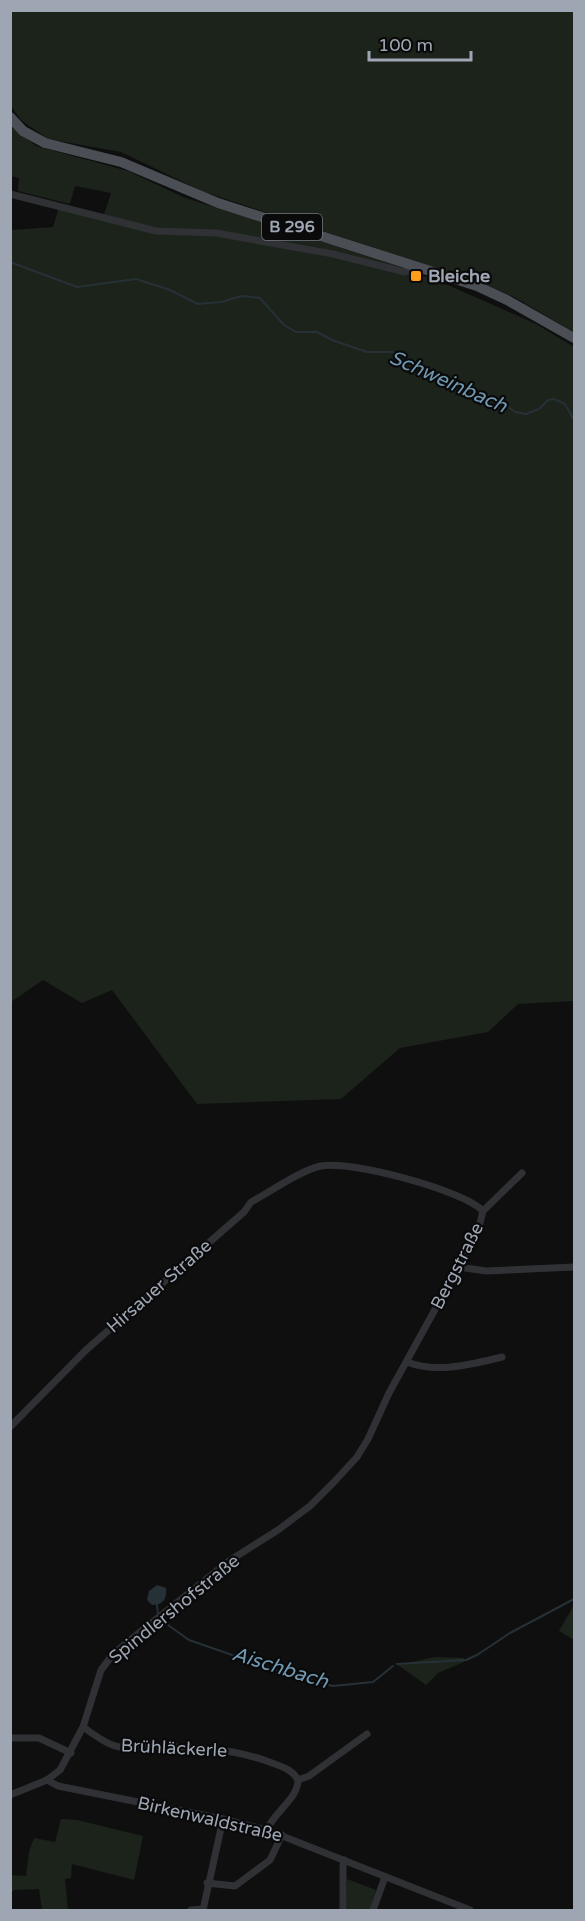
<svg xmlns="http://www.w3.org/2000/svg" width="585" height="1921" font-family="'Varela Round',sans-serif">
<style>
.green{fill:#1b231b}
.water{fill:#263137}
.lines{fill:none;stroke-linecap:round;stroke-linejoin:round}
.stream{stroke:#263137;stroke-width:2}
.street{stroke:#2f3135;stroke-width:7}
.primary{stroke:#4b4e55;stroke-width:10}
.poi-dot{fill:#ff9c18;stroke:#0a0a0b;stroke-width:2}
.labels{text-anchor:middle;dominant-baseline:central;stroke-width:4.5;stroke-linejoin:round;paint-order:stroke}
.shield{fill:#0a0a0b;stroke:#727781;stroke-width:1.5}
.shield-label{font-size:16px;font-weight:bold;fill:#9ea6b3}
.poi-label{font-size:18px;font-weight:bold;fill:#9ea6b3;stroke:#0a0a0b;text-anchor:start}
.street-label{font-size:18px;fill:#9ea6b3;stroke:#0a0a0b}
.water-label{font-size:20px;font-style:italic;fill:#709ab3;stroke:#0a0a0b}
</style>
<rect width="100%" height="100%" fill="#0f0f10"/>
<g class="green">
<path d="M11,11H574V332L514,297L485,284L204,192L121,152L48,139L21,120L11,106Z"/>
<path d="M10,125L36,146L128,171L183,197L395,265L448,285L536,324L574,347V1001L518,1004L488,1032L400,1048L341,1099L197,1104L112,990L82,1003L43,980L11,1002V230L53,227L59,207L103,218L111,193L75,186L70,204L18,191L19,178L11,176Z"/>
<path d="M574,1605V1640L559,1631Z"/>
<path d="M435,1657L464,1658V1662L438,1673L426,1685L398,1665Z"/>
<path d="M61,1819L77,1820L143,1836L134,1880L72,1864L71,1878L65,1879L68,1910H42L39,1889L14,1890L11,1893V1875L26,1876L29,1852L34,1838L55,1842Z"/>
<path d="M347,1879L376,1890L370,1910H346Z"/>
</g>
<path class="water" d="M157,1585L166,1588C167,1599 163,1605 152,1605L147,1600L149,1591Z"/>
<g class="lines">
<g class="stream">
<path d="M10,262L77,287L136,279L170,290L198,304L221,302L242,296L260,298L284,325L296,332H317L332,340L367,352H392L417,362L459,385L499,400L515,412L526,414L539,409L548,400L554,399L565,404L574,420"/>
<path d="M157,1605L158,1614"/>
<path d="M168,1625L189,1640L287,1674L333,1686L373,1682L393,1666"/>
<path d="M397,1664L466,1660L477,1655L510,1633L574,1599"/>
</g>
<g class="street">
<path d="M10,194L156,231L216,233L333,254L405,272L415,267"/>
<path d="M483,1211L522,1173"/>
<path d="M459,1267L486,1271L574,1267"/>
<path d="M407,1362C437,1374 472,1364 502,1357"/>
<path d="M10,1427L86,1350L244,1212L251,1202C270,1192 301,1170 321,1166C350,1160 463,1190 483,1211L480,1223L470,1246L389,1393L368,1439L357,1457L334,1482L310,1506L278,1530L229,1561L114,1653L101,1670L83,1727L60,1770L47,1780L10,1795"/>
<path d="M83,1727C95,1735 115,1752 130,1746C178,1747 226,1745 272,1763C281,1766 293,1770 298,1780"/>
<path d="M10,1738H39L71,1753"/>
<path d="M47,1780L58,1786L223,1819L267,1830L470,1910"/>
<path d="M298,1780L309,1776L367,1734"/>
<path d="M267,1830C273,1813 298,1799 298,1780"/>
<path d="M207,1883L235,1886L270,1860L282,1835"/>
<path d="M191,1910L203,1909"/>
<path d="M203,1910L223,1819"/>
<path d="M343,1910V1866L344,1860"/>
<path d="M373,1910L385,1877"/>
</g>
<path class="primary" d="M10,117L23,131L45,143L121,162L218,203L477,286L507,300L574,338"/>
</g>
<rect class="poi-dot" x="410" y="270" width="12" height="12" rx="3"/>
<g class="labels">
<rect class="shield" x="262" y="214" width="60" height="26" rx="4.5"/>
<g class="shield-label">
<text x="292" y="227">B 296</text>
</g>
<g class="poi-label">
<text x="428" y="276">Bleiche</text>
</g>
<g class="street-label">
<text transform="translate(457 1266) rotate(-63)">Bergstraße</text>
<text transform="translate(159 1286) rotate(-41)">Hirsauer Straße</text>
<text transform="translate(174 1609) rotate(-39)">Spindlershofstraße</text>
<text transform="translate(174 1748) rotate(3)">Brühläckerle</text>
<text transform="translate(210 1819) rotate(13)">Birkenwaldstraße</text>
</g>
<g class="water-label">
<text transform="translate(448 382) rotate(24)">Schweinbach</text>
<text transform="translate(280 1668) rotate(17)">Aischbach</text>
</g>
</g>
<rect width="585" height="1921" fill="none" stroke="#9ea6b3" stroke-width="24"/>
<path d="M369 51v9h102v-9" fill="none" stroke="#9ea6b3" stroke-width="3"/>
<text x="378" y="51" font-size="18" fill="#9ea6b3" stroke="#0a0a0b" stroke-width="4.5" paint-order="stroke">100 m</text>
</svg>
